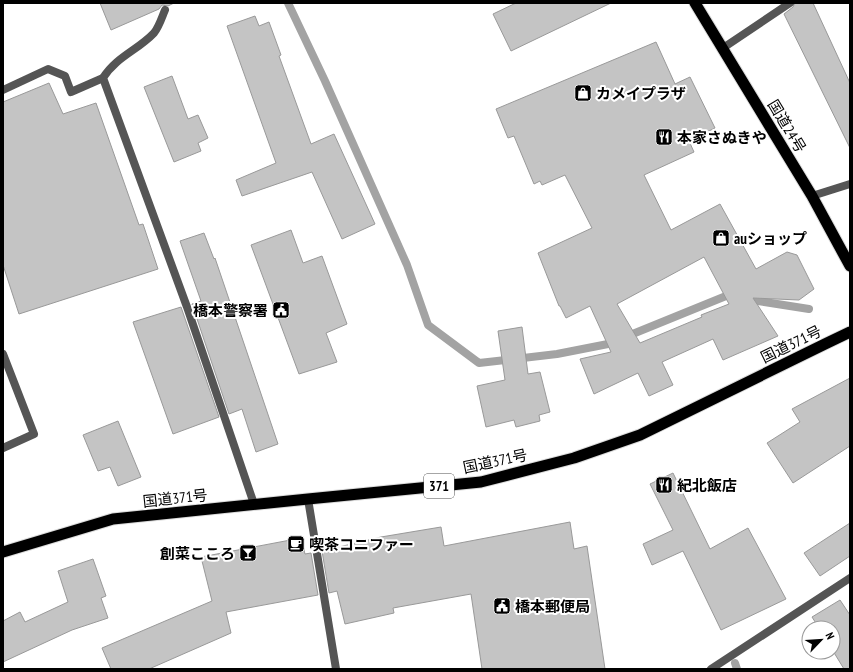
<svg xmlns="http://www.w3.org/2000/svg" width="853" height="672" font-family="'PT Sans Narrow','Noto Sans JP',sans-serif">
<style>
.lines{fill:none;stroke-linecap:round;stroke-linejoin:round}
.stream{stroke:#a3a3a3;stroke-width:8}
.building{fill:#c4c4c4;stroke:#999;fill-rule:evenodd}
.trunk-casing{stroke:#dbdbdb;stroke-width:13}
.service{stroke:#555;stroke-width:8}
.minor{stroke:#555;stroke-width:8}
.trunk{stroke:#000;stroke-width:11}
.labels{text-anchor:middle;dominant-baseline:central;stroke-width:4;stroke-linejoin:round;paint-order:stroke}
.shield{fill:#fff;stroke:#4c4c4c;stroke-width:1}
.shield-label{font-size:14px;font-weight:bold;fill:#000}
.poi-label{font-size:15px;font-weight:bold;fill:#000;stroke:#fff;text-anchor:start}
.street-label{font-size:15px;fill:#000;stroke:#fff}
</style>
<rect width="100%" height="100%" fill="#fff"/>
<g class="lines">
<g class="stream">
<path d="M288,3L325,81L407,265L428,325L479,363L557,354L608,344L726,296L809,309"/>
<path d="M735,663L737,669"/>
</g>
</g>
<g class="building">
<path d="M100,3H174L168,6L162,5L159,9L111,30Z"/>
<path d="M516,3H611L511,51L493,14Z"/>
<path d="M795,3H813L850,83V148L784,14L793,7Z"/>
<path d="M255,16L259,26L269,22L281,55L279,56L311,144L334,134L375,224L342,239L312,172L242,196L236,180L276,163L227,26Z"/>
<path d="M656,42L675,84L690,77L715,128L689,141L694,152L644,175L671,230L720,204L756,269L787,252L797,255L814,289L799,300L753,298L778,336L723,360L713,339L662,362L673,385L649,396L638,373L594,394L580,359L611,352L590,306L566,318L560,306H559L538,253L592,228L565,175L542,185L540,181L534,184L514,136L508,138L496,109ZM704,257L729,304L701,315L702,317L640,343L617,304Z"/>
<path d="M172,76L188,119L198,115L208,138L198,143L201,151L174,162L144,87Z"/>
<path d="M49,83L63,114L96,103L139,225L143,224L158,269L19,314L3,265V102Z"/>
<path d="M291,230L303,263L322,256L347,324L326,333L337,362L299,374L251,245Z"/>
<path d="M204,233L214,259L215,258L278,444L256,452L242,409L229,414L192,304L201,301L180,241Z"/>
<path d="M181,307L219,417L173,434L133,322Z"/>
<path d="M522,327L528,374L540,372L550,412L539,415L540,421L516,427L514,420L486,427L477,386L505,380L498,331Z"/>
<path d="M850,378V446L793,483L767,443L800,422L792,409Z"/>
<path d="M118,421L141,477L118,486L110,467L98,471L83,435Z"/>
<path d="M673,473L710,549L748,528L786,599L721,630L683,551L652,565L643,544L673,530L650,484Z"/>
<path d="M570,522L574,549L587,546L605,669H482L471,594L393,608L394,613L345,624L337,591L329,593L322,551L381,537L441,527L444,546Z"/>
<path d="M850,523V556L820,576L804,553Z"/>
<path d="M301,538L305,554L311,553L318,595L226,612L231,633L149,669H111L102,648L212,601L201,557Z"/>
<path d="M93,559L106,596L101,598L108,618L72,630L3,662V621L20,612L25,622L68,602L58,571Z"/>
<path d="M840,600L850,615V669H844L833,651V628H819L812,617Z"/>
</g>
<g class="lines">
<defs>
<g id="trunk">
<path d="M695,3L812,196L850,266"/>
<path d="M3,552L113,519L308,499L481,482L574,458L640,435L825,344L850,332"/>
</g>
</defs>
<use href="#trunk" class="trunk-casing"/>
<g class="service">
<path d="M723,48L790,3"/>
<path d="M3,90L48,69L65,76L71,92L103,78"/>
<path d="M3,354L34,434L3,448"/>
<path d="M308,499L336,669"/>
<path d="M711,669L850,578"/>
</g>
<g class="minor">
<path d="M165,10C162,17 159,27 154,33C138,50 116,57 103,78L187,307L254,504"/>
<path d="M812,196L850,184"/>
</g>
<use href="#trunk" class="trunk"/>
</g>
<defs>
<symbol id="shop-square" viewBox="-11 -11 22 22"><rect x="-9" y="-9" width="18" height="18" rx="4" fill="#000" stroke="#fff"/><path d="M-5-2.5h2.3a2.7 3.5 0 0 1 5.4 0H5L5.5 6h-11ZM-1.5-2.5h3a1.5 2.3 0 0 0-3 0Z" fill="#fff"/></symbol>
<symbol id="restaurant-square" viewBox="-11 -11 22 22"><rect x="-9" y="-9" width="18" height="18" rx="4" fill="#000" stroke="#fff"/><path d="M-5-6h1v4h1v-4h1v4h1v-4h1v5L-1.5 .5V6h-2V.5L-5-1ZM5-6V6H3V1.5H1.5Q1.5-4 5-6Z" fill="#fff"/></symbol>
<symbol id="civic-square" viewBox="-11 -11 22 22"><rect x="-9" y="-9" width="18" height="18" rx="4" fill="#000" stroke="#fff"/><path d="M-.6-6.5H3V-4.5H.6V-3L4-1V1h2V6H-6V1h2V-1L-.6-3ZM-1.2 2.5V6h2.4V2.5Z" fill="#fff"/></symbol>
<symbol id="cafe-square" viewBox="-11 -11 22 22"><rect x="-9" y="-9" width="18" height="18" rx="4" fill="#000" stroke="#fff"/><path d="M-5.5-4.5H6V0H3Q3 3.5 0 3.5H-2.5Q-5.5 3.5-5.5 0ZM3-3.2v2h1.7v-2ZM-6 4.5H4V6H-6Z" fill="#fff"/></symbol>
<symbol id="bar-square" viewBox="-11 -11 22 22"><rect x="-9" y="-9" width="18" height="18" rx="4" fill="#000" stroke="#fff"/><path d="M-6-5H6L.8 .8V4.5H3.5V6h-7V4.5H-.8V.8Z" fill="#fff"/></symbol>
</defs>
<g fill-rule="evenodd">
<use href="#shop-square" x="573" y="83" width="20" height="20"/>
<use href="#restaurant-square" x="654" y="127" width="20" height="20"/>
<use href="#shop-square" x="711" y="228" width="20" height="20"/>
<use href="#civic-square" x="271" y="300" width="20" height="20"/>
<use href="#restaurant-square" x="654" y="475" width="20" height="20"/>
<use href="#cafe-square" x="286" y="534" width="20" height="20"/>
<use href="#bar-square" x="238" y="543" width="20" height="20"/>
<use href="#civic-square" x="492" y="596" width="20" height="20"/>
</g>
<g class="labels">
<rect class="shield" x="424" y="474" width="30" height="24" rx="3"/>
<g class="shield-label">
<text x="439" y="486">371</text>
</g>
<g class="poi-label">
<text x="596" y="93">カメイプラザ</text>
<text x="677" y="137">本家さぬきや</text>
<text x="734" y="238">auショップ</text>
<text x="268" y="310" text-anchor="end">橋本警察署</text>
<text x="677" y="485">紀北飯店</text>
<text x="309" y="544">喫茶コニファー</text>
<text x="235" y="553" text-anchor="end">創菜こころ</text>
<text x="515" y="606">橋本郵便局</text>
</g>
<g class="street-label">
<text transform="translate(787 126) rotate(59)">国道24号</text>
<text transform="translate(791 344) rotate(-26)">国道371号</text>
<text transform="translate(495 461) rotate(-12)">国道371号</text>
<text transform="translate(175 498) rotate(-6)">国道371号</text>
</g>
</g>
<rect width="853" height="672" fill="none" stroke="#000000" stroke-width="8"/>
<g transform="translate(821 640) rotate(65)"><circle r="19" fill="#ffffff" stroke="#999999"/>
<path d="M0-3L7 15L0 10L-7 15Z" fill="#000000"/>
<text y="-6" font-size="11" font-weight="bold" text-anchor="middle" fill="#000000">N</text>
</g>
</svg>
